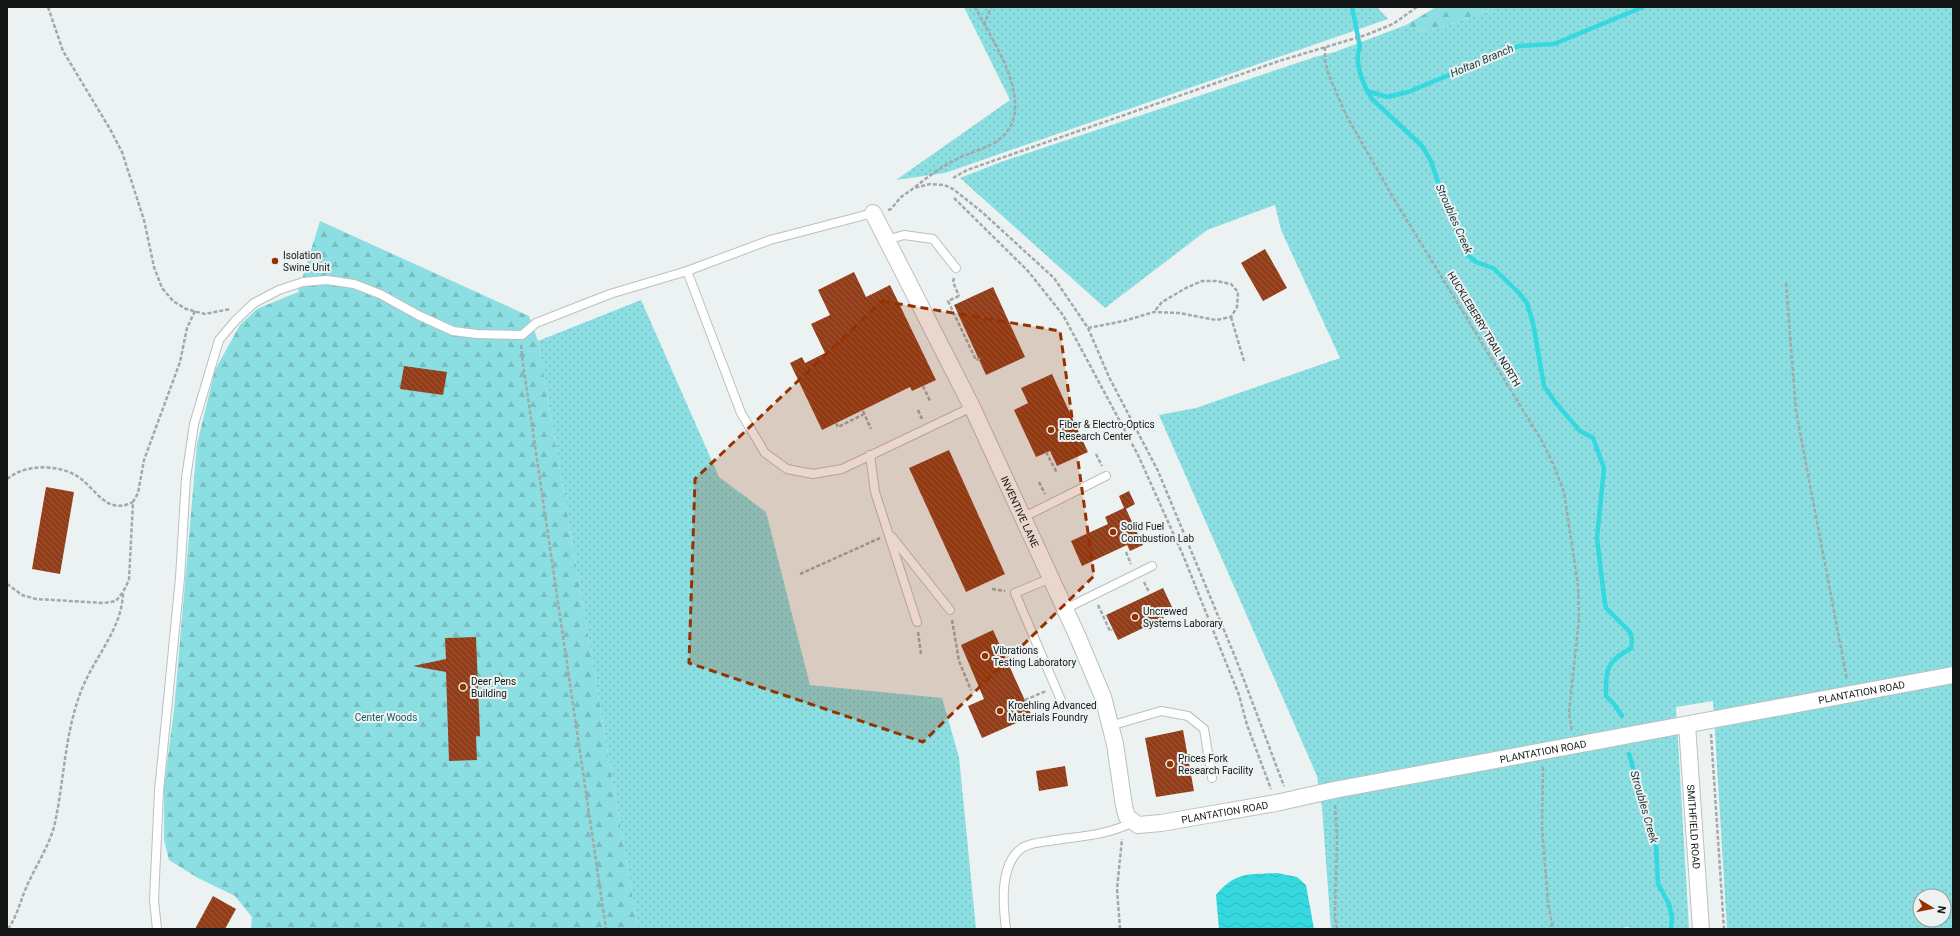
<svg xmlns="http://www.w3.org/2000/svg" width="1960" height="936" font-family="Roboto,sans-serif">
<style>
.grass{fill:url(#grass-dots);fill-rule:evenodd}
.forest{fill:url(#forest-firs)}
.water{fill:url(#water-waves)}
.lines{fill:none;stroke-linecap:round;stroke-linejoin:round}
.stream{stroke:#35d8de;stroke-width:4.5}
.building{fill:url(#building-back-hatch)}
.lane-casing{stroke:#bac0c0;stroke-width:10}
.street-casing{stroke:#bac0c0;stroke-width:18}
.path{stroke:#a3a8a8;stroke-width:2.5;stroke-dasharray:4 2;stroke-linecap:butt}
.lane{stroke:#fff;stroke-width:8}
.street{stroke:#fff;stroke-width:16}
.marked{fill:#963200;fill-opacity:0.2;stroke:#963200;stroke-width:3;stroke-dasharray:8 5;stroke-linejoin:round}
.poi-dot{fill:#963200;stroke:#ecf2f2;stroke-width:1.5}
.labels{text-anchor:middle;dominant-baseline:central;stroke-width:4;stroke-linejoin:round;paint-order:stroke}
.poi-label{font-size:10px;fill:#151717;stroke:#ecf2f2;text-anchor:start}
.street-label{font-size:10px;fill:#151717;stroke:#ecf2f2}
.park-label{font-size:10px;fill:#1d5d5f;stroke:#ecf2f2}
.water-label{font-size:11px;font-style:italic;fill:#1e3738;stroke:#ecf2f2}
</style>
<defs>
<pattern id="grass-dots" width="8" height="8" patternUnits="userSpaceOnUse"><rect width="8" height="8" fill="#8bdee1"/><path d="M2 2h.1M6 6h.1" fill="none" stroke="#77bec0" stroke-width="1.8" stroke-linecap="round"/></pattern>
<pattern id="forest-firs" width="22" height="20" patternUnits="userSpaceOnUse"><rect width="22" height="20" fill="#8bdee1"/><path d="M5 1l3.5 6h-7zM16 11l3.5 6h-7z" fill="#77bec0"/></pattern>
<pattern id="water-waves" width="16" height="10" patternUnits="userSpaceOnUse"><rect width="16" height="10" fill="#35d8de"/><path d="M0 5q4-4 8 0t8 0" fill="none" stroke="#2eb9be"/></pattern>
<pattern id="building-back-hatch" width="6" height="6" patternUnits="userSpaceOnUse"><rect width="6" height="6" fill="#933c18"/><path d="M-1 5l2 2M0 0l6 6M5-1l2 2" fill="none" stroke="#9c5b40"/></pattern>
</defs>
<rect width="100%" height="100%" fill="#ecf2f2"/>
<g class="grass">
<path d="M964,7H1377L1388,19L945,173L896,180L1010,100Z"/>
<path d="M1498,7H1953V929H1727L1713,701L1676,707L1689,929H1631L1628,927L1616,929H1331L1322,808L1317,776L1159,415L1196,408L1340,358L1281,230L1275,205L1207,230L1105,308L960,178L1001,162L1315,57L1335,52L1406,25L1422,32L1446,26ZM1920,896H1944V920H1920Z"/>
<path d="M641,300L719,477L766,512L810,685L942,698L959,757L976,929H638L538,341Z"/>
</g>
<g class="forest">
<path d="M1436,7H1498L1446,26L1422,32L1406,25Z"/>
<path d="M320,221L529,316L538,341L638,929H251L252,917L235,896L198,878L169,860L164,840V787L174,710L197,444L215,370L240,325L257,309L298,292Z"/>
</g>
<path class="water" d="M1277,873L1297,877L1306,885L1314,929H1219L1216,895C1236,871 1248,875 1277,873Z"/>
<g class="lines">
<g class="stream">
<path d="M1352,7L1360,47C1353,61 1364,87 1372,99L1422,146L1431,161L1442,194L1468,255L1476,262L1493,268L1518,292L1527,303L1533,323L1544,386L1555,402L1580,431L1593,438L1597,449L1604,468L1597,538L1604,597L1606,608L1630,632L1632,640L1631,648C1606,663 1606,667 1606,696L1614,704L1622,716"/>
<path d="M1367,91L1387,97L1408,92L1519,46L1554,44L1643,7"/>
<path d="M1629,754L1656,844L1658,884L1669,904L1672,918L1671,929"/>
</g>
</g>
<g class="building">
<path d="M1265,249L1287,288L1263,301L1241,263Z"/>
<path d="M854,272L866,297L890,285L936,380L912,391L910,387L822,430L790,363L802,357L805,363L825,353L811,324L830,315L818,290Z"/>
<path d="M993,287L1025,357L986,375L954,305Z"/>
<path d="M404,366L447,372L443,395L400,389Z"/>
<path d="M1052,374L1088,452L1057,466L1050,451L1036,457L1014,410L1028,403L1021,388Z"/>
<path d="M949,450L1005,574L966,592L909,468Z"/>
<path d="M46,487L74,492L60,574L32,569Z"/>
<path d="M1129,491L1135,504L1126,509L1143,545L1130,551L1127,545L1082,566L1071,541L1108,524L1105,517L1124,508L1119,496Z"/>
<path d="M1163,588L1173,609L1162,615L1164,618L1118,640L1106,615Z"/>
<path d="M993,630L1032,716L982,738L968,706L984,699L961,645Z"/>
<path d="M476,637L480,736H476L477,760L449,761L446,672L413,666L446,659L445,638Z"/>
<path d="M1183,730L1194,791L1156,797L1145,738Z"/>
<path d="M1065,766L1068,786L1039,791L1036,771Z"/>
<path d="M213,896L236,909L225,929H195Z"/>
</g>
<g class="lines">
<defs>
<g id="lane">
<path d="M886,240L904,235L933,239L956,268"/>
<path d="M687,271L741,413L765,453L787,469L813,474L842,469L972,407"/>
<path d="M870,455L875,492L917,622"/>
<path d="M1024,517L1106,476"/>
<path d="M892,537L950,610"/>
<path d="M1051,578L1015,593L1061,700"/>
<path d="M1065,609L1152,566"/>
<path d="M1110,726L1161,711L1188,716L1204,729L1212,778"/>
<path d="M157,929L154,900L159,791L180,578L186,478L194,424L219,340L235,321L254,303L279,290L303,282L327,280L354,284L380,294L418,315L453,331L477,334L522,335L536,323L610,294L687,271L770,240L873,213"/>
<path d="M1006,929C1003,905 999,864 1022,848C1031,842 1045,842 1055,840C1082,836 1108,835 1133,822"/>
</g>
<g id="street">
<path id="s1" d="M873,213L972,407L1077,635L1103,697L1115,744L1124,806L1127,817L1138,825L1161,823L1276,803L1334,790L1953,675"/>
<path id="s2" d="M1687,725L1701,929"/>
</g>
</defs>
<use href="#lane" class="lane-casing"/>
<use href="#street" class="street-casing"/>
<g class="path">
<path d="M48,7L63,51L110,129L122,152L144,220L154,267L162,288L173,301L186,309L205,314L230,309"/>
<path d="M984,25L991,7"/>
<path d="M1325,47V60L1328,73L1346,115L1394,199L1543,443L1554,466L1564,492L1578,586L1579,619L1569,712L1572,732"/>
<path d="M953,178L967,170L1279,61L1366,35L1393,24L1417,7"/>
<path d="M915,187C930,175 944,165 961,157C971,153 982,149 992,144C1045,115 993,43 975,7"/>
<path d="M954,198L1028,271L1063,315L1138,455L1183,555L1239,695L1247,725L1271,789"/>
<path d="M888,210L891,209L901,197L914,188L930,184L944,185L953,189L982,212L1054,278L1088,328L1109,377L1158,471L1236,659L1284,786"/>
<path d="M954,278L953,282L959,296"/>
<path d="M1786,283L1796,411L1847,680"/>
<path d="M959,296L948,301L976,360L979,359L981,361"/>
<path d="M1231,317L1244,361"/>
<path d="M1088,328L1124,321L1154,312L1179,313L1216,320L1231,317L1237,307L1238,292L1231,284L1216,281H1202L1186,288L1162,302L1154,312"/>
<path d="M521,345L523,364L606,929"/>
<path d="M923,386L930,401"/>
<path d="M918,410L922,419"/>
<path d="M863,411L871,429"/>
<path d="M836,423L838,427L864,414"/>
<path d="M1046,452L1057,473"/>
<path d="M1096,454L1102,466"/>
<path d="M7,479C25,464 57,464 77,476C96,488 106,516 133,502"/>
<path d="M1039,482L1045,494"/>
<path d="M1126,552L1131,564"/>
<path d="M800,574L880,538"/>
<path d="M1144,582L1149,592"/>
<path d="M7,584L22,595L36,599L104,603L116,601L123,592L129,580L133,502L138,493L144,460L180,362L187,328L195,311"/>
<path d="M992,589L1005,591"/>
<path d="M1098,605L1110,631L1112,630"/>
<path d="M952,620L959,661L971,690"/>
<path d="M918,632L921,654"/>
<path d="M1025,700L1046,691"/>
<path d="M1711,734L1724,929"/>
<path d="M1543,767L1542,827L1548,903L1553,929"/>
<path d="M1335,805L1337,836L1335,916L1337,929"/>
<path d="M8,929C17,916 20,902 26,888C35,867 48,848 54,827C65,779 64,730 84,684C98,653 122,627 123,593"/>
<path d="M1120,929L1117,889L1122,839"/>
</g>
<use href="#lane" class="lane"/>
<use href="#street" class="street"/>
</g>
<path class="marked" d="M882,301L1060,331L1094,576L923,742L689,663L695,479Z"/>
<g class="poi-dot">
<circle cx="275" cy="261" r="4"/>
<circle cx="1051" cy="430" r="4"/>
<circle cx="1113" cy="532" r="4"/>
<circle cx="1135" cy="617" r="4"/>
<circle cx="985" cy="656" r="4"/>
<circle cx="463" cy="687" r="4"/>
<circle cx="1000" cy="711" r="4"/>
<circle cx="1170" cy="764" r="4"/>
</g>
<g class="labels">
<g class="poi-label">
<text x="283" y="255">Isolation<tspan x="283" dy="12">Swine Unit</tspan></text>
<text x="1059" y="424">Fiber &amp; Electro-Optics<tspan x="1059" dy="12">Research Center</tspan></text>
<text x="1121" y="526">Solid Fuel<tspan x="1121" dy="12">Combustion Lab</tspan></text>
<text x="1143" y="611">Uncrewed<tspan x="1143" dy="12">Systems Laborary</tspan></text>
<text x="993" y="650">Vibrations<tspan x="993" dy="12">Testing Laboratory</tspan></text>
<text x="471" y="681">Deer Pens<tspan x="471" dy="12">Building</tspan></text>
<text x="1008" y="705">Kroehling Advanced<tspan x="1008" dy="12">Materials Foundry</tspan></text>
<text x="1178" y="758">Prices Fork<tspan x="1178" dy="12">Research Facility</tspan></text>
</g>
<g class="street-label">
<text transform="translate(1484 329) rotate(59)">HUCKLEBERRY TRAIL NORTH</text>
<text stroke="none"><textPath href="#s1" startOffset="333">INVENTIVE LANE</textPath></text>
<text stroke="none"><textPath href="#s1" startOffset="1408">PLANTATION ROAD</textPath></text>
<text stroke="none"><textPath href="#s1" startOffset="1084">PLANTATION ROAD</textPath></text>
<text stroke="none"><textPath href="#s1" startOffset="760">PLANTATION ROAD</textPath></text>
<text stroke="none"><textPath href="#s2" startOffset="102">SMITHFIELD ROAD</textPath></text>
</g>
<g class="park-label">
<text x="386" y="717">Center Woods</text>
</g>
<g class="water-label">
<text transform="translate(1482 61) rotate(-23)">Holtan Branch</text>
<text transform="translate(1454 219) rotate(66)">Stroubles Creek</text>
<text transform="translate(1644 807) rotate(74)">Stroubles Creek</text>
</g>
</g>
<rect width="1960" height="936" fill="none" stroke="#151717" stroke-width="16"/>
<g transform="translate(1932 908) rotate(100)"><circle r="19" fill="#ecf2f2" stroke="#969a9a"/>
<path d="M0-3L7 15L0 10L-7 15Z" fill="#963200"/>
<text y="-6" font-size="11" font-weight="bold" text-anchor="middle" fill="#151717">N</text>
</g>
</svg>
